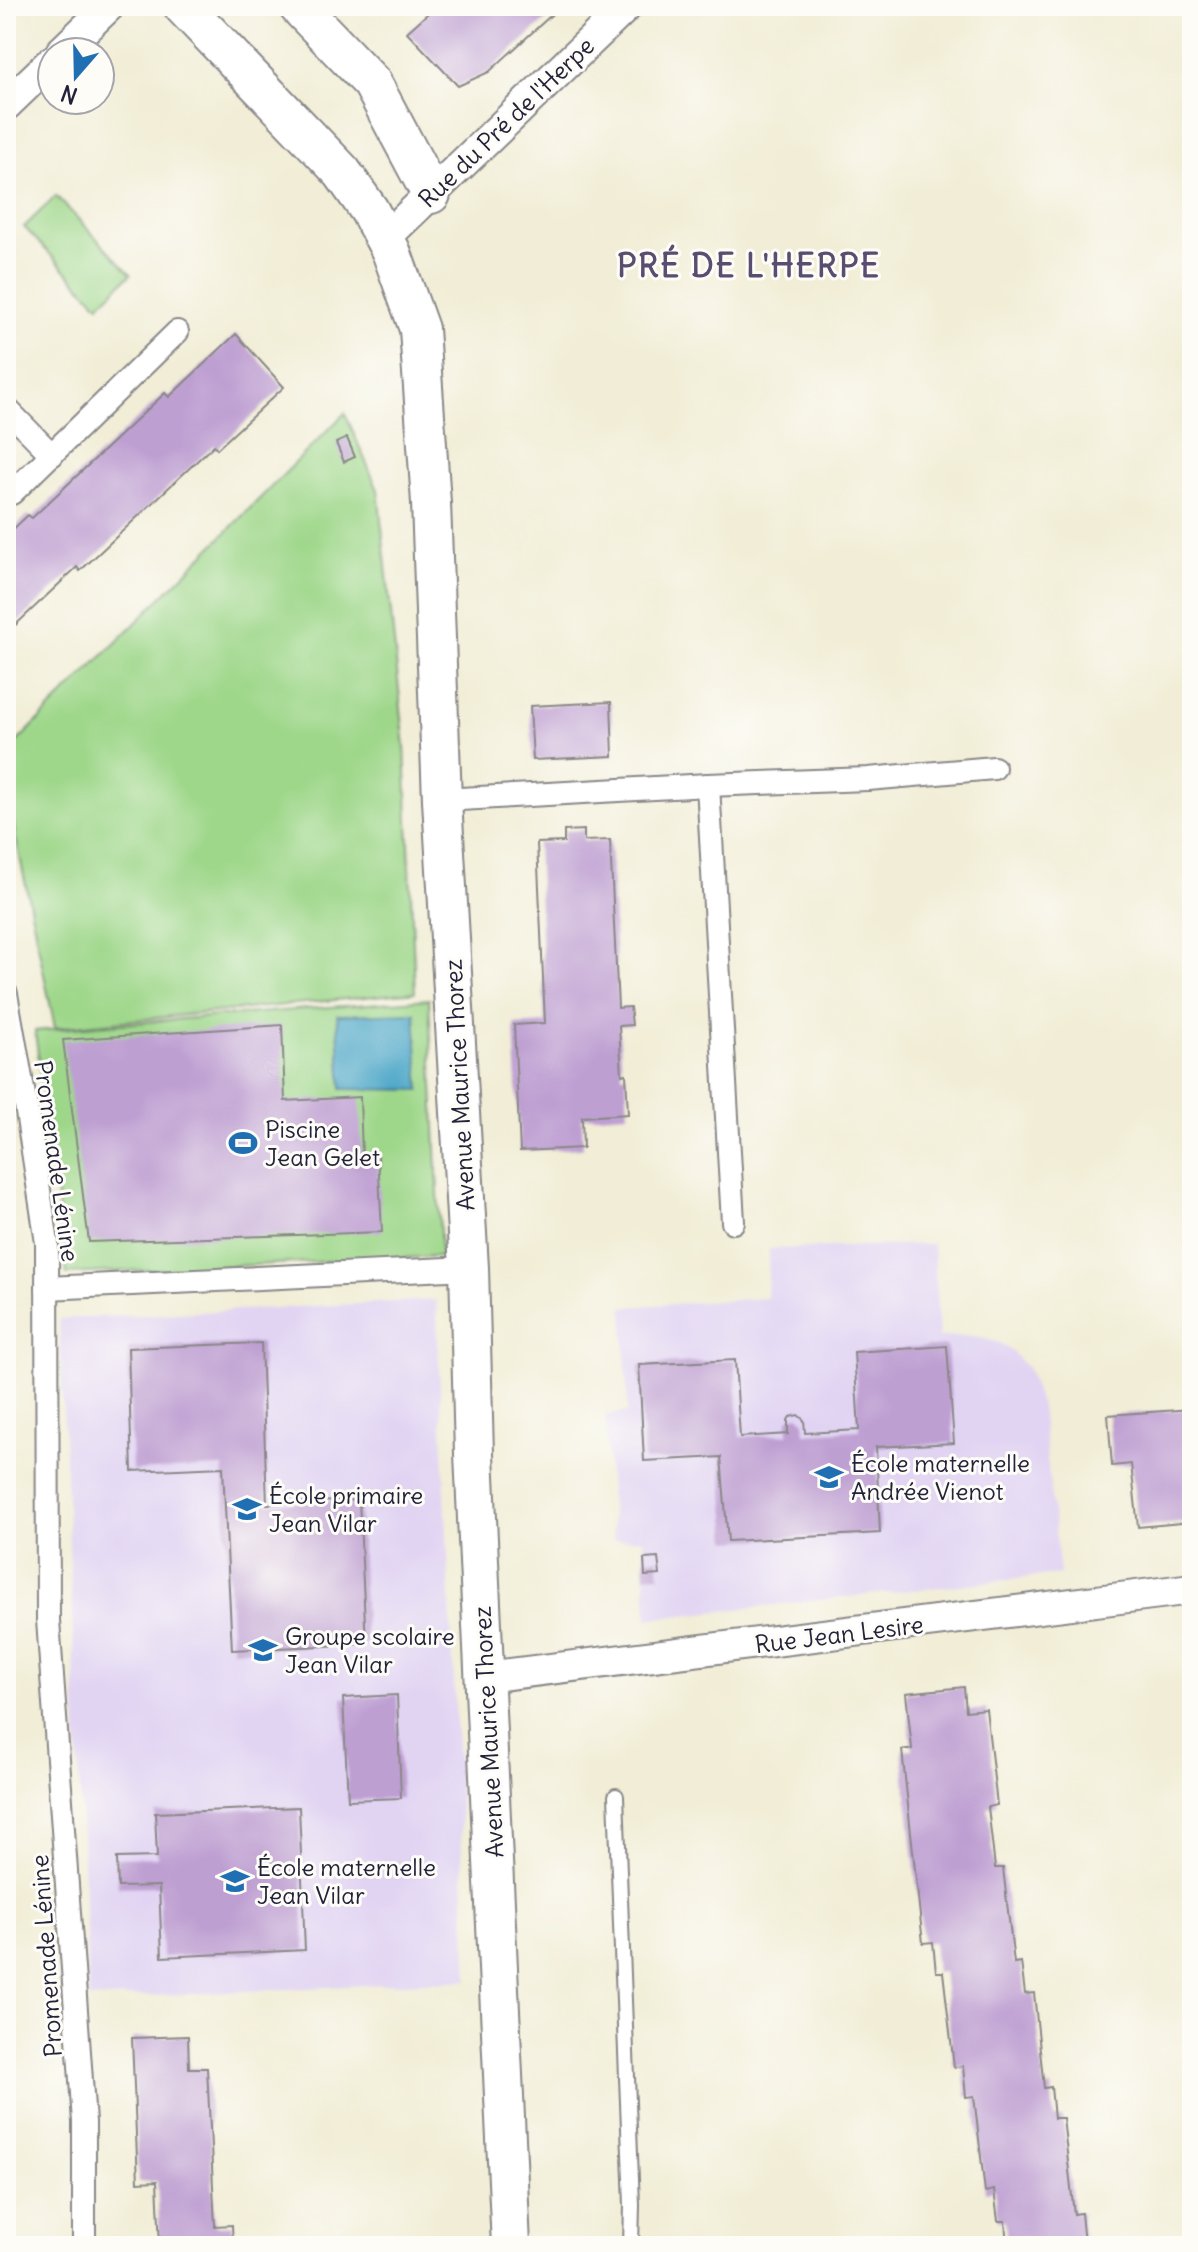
<svg xmlns="http://www.w3.org/2000/svg" width="1198" height="2252" font-family="Delius,sans-serif">
<style>
.built{fill:#e1d4f3}
.green{fill:#9ed78a;stroke:#607c62;stroke-width:2}
.water{fill:#48a5c7;stroke:#356481;stroke-width:2}
.building{fill:#be9fd2}
.lines{fill:none;stroke-linecap:round;stroke-linejoin:round}
.service-casing{stroke:#8a8888;stroke-width:18}
.pedestrian-casing{stroke:#8a8888;stroke-width:26}
.minor-casing{stroke:#8a8888;stroke-width:34}
.tertiary-casing{stroke:#8a8888;stroke-width:42}
.service{stroke:#fff;stroke-width:14}
.pedestrian{stroke:#fff;stroke-width:22}
.minor{stroke:#fff;stroke-width:30}
.tertiary{stroke:#fff;stroke-width:38}
.labels{text-anchor:middle;dominant-baseline:central;stroke-width:6;stroke-linejoin:round;paint-order:stroke}
.street-label{font-size:24px;fill:#22223b;stroke:#fdfcf7}
.poi-label{font-size:24px;fill:#22223b;stroke:#fdfcf7;text-anchor:start}
.district-label{font-size:32px;font-weight:bold;letter-spacing:2px;fill:#594e70;stroke:#fdfcf7}
</style>
<rect width="100%" height="100%" fill="#fdfcf7"/>
<filter id="ink" filterUnits="userSpaceOnUse"><feTurbulence type="fractalNoise" baseFrequency=".0125" numOctaves="2"/><feDisplacementMap in="SourceGraphic" scale="16" xChannelSelector="R" yChannelSelector="G"/><feConvolveMatrix kernelMatrix="1 2 1 2 8 2 1 2 1" color-interpolation-filters="sRGB"/></filter>
<filter id="wash" filterUnits="userSpaceOnUse"><feTurbulence type="fractalNoise" baseFrequency=".006" numOctaves="4" result="noise"/><feDisplacementMap in="SourceGraphic" scale="32" xChannelSelector="R" yChannelSelector="G"/><feGaussianBlur stdDeviation="1.8" result="paint"/><feColorMatrix in="noise" values="0 0 0 0 0 0 0 0 0 0 0 0 0 0 0 0 0 1.4 0 .05"/><feComposite in="paint" operator="in"/></filter>
<g filter="url(#wash)">
<rect width="100%" height="100%" fill="#f1edd6"/>
<g class="built">
<path d="M933,1244L939,1337L972,1336L1000,1343L1012,1352L1028,1369L1041,1406L1060,1574L647,1619L643,1539L613,1540L605,1415L628,1412L623,1307L767,1298L769,1249Z"/>
<path d="M436,1300L468,1980L89,1999L59,1319Z"/>
</g>
<g class="green">
<path d="M56,196L131,274L99,305L24,227Z"/>
<path d="M345,413L378,490L405,747L415,992L55,1028L6,789V753Z"/>
<path d="M429,999L441,1256L67,1274L35,1031Z"/>
</g>
<path class="water" d="M415,1013L420,1090L342,1089L337,1015Z"/>
<g id="blocks">
<g class="building">
<path d="M436,6H561L489,72L458,86L407,32Z"/>
<path d="M236,334L284,387L217,449L214,445L80,571L77,567L6,634V536L28,515L32,518L165,393L169,397Z"/>
<path d="M347,438L355,457L344,462L336,443Z"/>
<path d="M611,702L613,756L533,760L530,706Z"/>
<path d="M584,830V841L610,840L618,1008L630,1007L632,1025L619,1026L622,1075L626,1074L628,1114L582,1117L583,1148L520,1151L514,1025L545,1023L537,843L564,842V831Z"/>
<path d="M282,1025L285,1101L360,1097L362,1155H378L382,1232L89,1242L63,1040Z"/>
<path d="M261,1343L267,1504L359,1500L366,1644L232,1650L223,1467L132,1471L128,1348Z"/>
<path d="M947,1346L954,1443L876,1447L880,1533L728,1541L721,1457L644,1461L639,1365L735,1360L740,1437L788,1434V1420L790,1417L798,1415L804,1420L805,1433L859,1430L854,1352Z"/>
<path d="M1192,1409V1522L1138,1527L1131,1464L1112,1466L1108,1415Z"/>
<path d="M658,1558L660,1575L645,1576L644,1559Z"/>
<path d="M964,1687L966,1711L986,1709L997,1805L988,1807L995,1868H1003L1014,1963L1021,1962L1025,1994L1034,1993L1044,2088L1051,2087L1054,2118H1063L1074,2214L1081,2213L1084,2244L1093,2242V2246H1007L1005,2221H998L994,2190L985,2192L974,2096L966,2097L963,2066L954,2067L943,1972H936L933,1942L923,1943L902,1750L912,1749L906,1693Z"/>
<path d="M397,1695L401,1798L348,1800L343,1698Z"/>
<path d="M299,1807L305,1950L162,1957L159,1886L118,1887L117,1858L157,1857L155,1813Z"/>
<path d="M188,2036L189,2068H207L215,2226L232,2225L233,2246H160L157,2181L138,2182L132,2038Z"/>
</g>
</g>
</g>
<g filter="url(#ink)">
<use href="#blocks" fill-opacity="0" stroke="#8a8888" stroke-width="2"/>
<g class="lines">
<defs>
<path id="service" d="M616,1796L632,2205L631,2246"/>
<g id="pedestrian">
<path d="M6,408L52,455"/>
<path d="M12,493L177,332"/>
<path d="M708,785L733,1222"/>
<path d="M442,800L708,785L868,779L994,768"/>
<path d="M6,994L27,1112L47,1243L48,1620L84,2122V2246"/>
<path d="M47,1288L469,1268"/>
</g>
<g id="minor">
<path d="M61,52L109,6"/>
<path d="M6,105L52,61"/>
<path d="M385,238L627,6"/>
<path d="M485,1677L1192,1589"/>
</g>
<g id="tertiary">
<path d="M183,6L342,172L369,210L391,251L419,329L431,503L442,800L469,1268L474,1454L511,2246"/>
<path d="M298,6L372,83L431,194"/>
</g>
</defs>
<use href="#service" class="service-casing"/>
<use href="#pedestrian" class="pedestrian-casing"/>
<use href="#minor" class="minor-casing"/>
<use href="#tertiary" class="tertiary-casing"/>
<use href="#service" class="service"/>
<use href="#pedestrian" class="pedestrian"/>
<use href="#minor" class="minor"/>
<use href="#tertiary" class="tertiary"/>
</g>
</g>
<defs>
<symbol id="stadium-bare" viewBox="-9 -9 18 18"><path d="M0-5a6.5 5 0 1 0 0 10a6.5 5 0 1 0 0-10ZM-3.5-1.8h7v3.6h-7Z" fill="#1f6fb2" stroke="#fdfcf7" stroke-width="2.5" paint-order="stroke"/></symbol>
<symbol id="school-bare" viewBox="-9 -9 18 18"><path d="M0-5L7-2L0 1L-7-2ZM-4 1L0 2.5L4 1V4Q0 6-4 4Z" fill="#1f6fb2" stroke="#fdfcf7" stroke-width="2.5" paint-order="stroke"/></symbol>
</defs>
<g fill-rule="evenodd">
<use href="#stadium-bare" x="223" y="1123" width="40" height="40"/>
<use href="#school-bare" x="809" y="1457" width="40" height="40"/>
<use href="#school-bare" x="227" y="1489" width="40" height="40"/>
<use href="#school-bare" x="243" y="1630" width="40" height="40"/>
<use href="#school-bare" x="215" y="1861" width="40" height="40"/>
</g>
<g class="labels">
<g class="street-label">
<text transform="translate(506 122) rotate(-44)">Rue du Pré de l'Herpe</text>
<text transform="translate(459 1085) rotate(-93)">Avenue Maurice Thorez</text>
<text transform="translate(57 1161) rotate(82)">Promenade Lénine</text>
<text transform="translate(839 1634) rotate(-7)">Rue Jean Lesire</text>
<text transform="translate(488 1732) rotate(-93)">Avenue Maurice Thorez</text>
<text transform="translate(46 1956) rotate(-94)">Promenade Lénine</text>
</g>
<g class="poi-label">
<text x="265" y="1129">Piscine<tspan x="265" dy="28">Jean Gelet</tspan></text>
<text x="851" y="1463">École maternelle<tspan x="851" dy="28">Andrée Vienot</tspan></text>
<text x="269" y="1495">École primaire<tspan x="269" dy="28">Jean Vilar</tspan></text>
<text x="285" y="1636">Groupe scolaire<tspan x="285" dy="28">Jean Vilar</tspan></text>
<text x="257" y="1867">École maternelle<tspan x="257" dy="28">Jean Vilar</tspan></text>
</g>
<g class="district-label">
<text x="749" y="265">PRÉ DE L'HERPE</text>
</g>
</g>
<rect width="1198" height="2252" fill="none" stroke="#fdfcf7" stroke-width="32"/>
<g transform="translate(76 76) rotate(200)"><circle r="38" fill="#fdfcf7" stroke="#a5a5ac" stroke-width="2"/>
<path d="M0-6L14 30L0 20L-14 30Z" fill="#1f6fb2"/>
<text y="-12" font-size="22" font-weight="bold" text-anchor="middle" fill="#22223b">N</text>
</g>
</svg>
